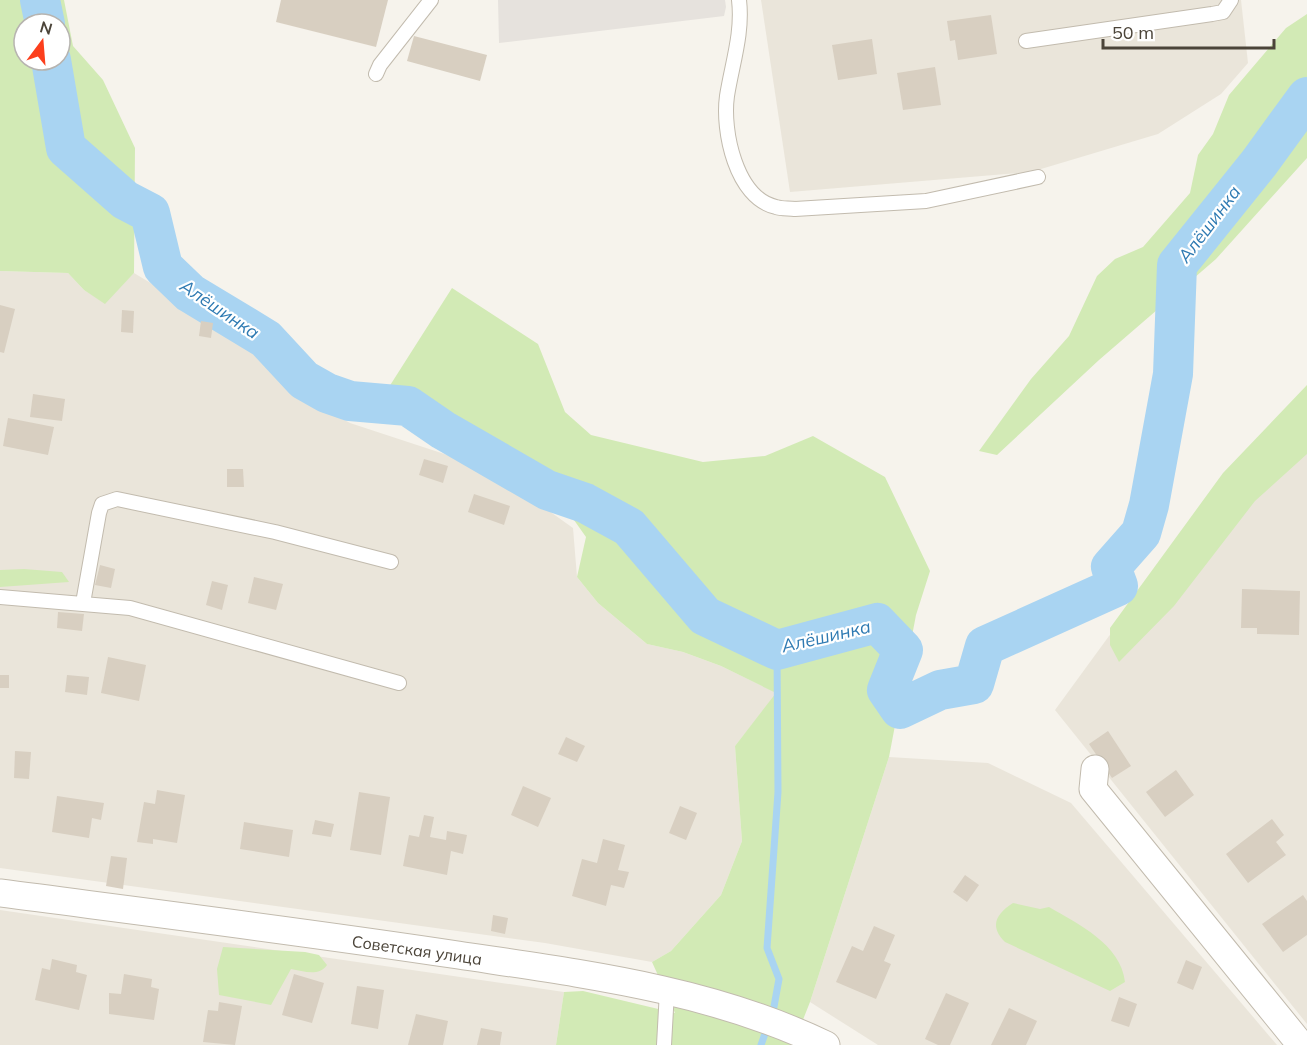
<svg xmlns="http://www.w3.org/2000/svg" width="1307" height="1045" font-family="Mulish,sans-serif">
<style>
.residential{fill:#eae5da}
.industrial{fill:#e6e2dd}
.green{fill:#d2eab5;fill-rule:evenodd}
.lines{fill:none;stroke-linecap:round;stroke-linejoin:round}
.stream{stroke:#a9d4f2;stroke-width:7}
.river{stroke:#a9d4f2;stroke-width:40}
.building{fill:#d8cfc1}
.service-casing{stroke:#c2bbae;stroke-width:16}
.minor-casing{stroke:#c2bbae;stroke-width:29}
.service{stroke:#fff;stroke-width:14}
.minor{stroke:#fff;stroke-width:27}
.labels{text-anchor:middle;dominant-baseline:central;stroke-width:4.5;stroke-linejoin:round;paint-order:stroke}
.street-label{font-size:16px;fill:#4b4439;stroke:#fff}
.water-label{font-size:18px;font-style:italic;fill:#2e7ab2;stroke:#fff}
</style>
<rect width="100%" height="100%" fill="#f6f3ec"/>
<g class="residential">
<path d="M761,0H1241L1248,63L1221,94L1158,134L1031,172L790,192Z"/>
<path d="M0,271L68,273L84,290L105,303L134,273L182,302L252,340L320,407L350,423L490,469L573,528L577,577L598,603L647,644L683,652L721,666L777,693L735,746L742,841L721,895L671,951L652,962L545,943L0,868Z"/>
<path d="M1307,439V1024L1055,710L1109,636L1207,529Z"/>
<path d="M889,757L988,763L1071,803L1277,1045H878L810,1002Z"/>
<path d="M0,910L564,992L556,1045H0Z"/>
</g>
<path class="industrial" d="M498,0H725L726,7L724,16L499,43Z"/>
<g class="green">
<path d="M0,0H64L73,46L103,80L135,148L134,273L105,304L84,290L68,273L0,271ZM24,24H60V60H24Z"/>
<path d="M1307,14V158L1216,259L1099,360L997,455L979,451L1031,379L1069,336L1097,276L1115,259L1143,247L1190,193L1198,155L1213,134L1229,95L1286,28Z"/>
<path d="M452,288L538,344L565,412L591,435L703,462L765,456L813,436L885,477L930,571L916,615L889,757L810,1002L793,1045H556L564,992L583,991L675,1013L652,962L671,951L721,895L742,841L735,746L776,693L721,666L683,652L647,644L598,603L577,577L586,537L557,496L466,441L382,398Z"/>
<path d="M1307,385V454L1255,501L1174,606L1119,662L1110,645V628L1223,473Z"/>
<path d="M24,569L62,572L69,582L0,587V570Z"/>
<path d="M1013,903L1040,909L1049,907C1078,924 1121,944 1125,982L1110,991L1005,942C989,926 996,914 1013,903Z"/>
<path d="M223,947L305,952L319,955L327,965C319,977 303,971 291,969L271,1005L219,995L217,969Z"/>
</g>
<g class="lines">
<g class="stream">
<path d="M773,1012L779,979L767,948L778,792L777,650"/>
<path d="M761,1045L767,1028"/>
</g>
<g class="river">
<path d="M40,0L45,24"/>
<path d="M51,60L66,148L125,200L150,213L163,267L190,293L266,339L304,380L327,393L350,401L408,406L443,430L547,490L585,503L629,527L705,616L777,650L877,623L903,650L887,690L900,709L940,690L974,684L985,646L1118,586L1111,567L1141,533L1149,505L1173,374L1177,265L1259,163L1307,97"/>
</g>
</g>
<g class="building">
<path d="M281,0H388L376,47L276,22Z"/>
<path d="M991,15L997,54L958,60L955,40L950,41L947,21Z"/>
<path d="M414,36L487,55L480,81L407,61Z"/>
<path d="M872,39L877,74L838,80L832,45Z"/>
<path d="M935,67L941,105L903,110L897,73Z"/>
<path d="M0,305L15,309L4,353L0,352Z"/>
<path d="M122,310L134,311L133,333L121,332Z"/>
<path d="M201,321L213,323L211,338L199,336Z"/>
<path d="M33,394L65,399L62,421L30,417Z"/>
<path d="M8,418L54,427L48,455L3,446Z"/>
<path d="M424,459L448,466L443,483L419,475Z"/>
<path d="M227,469H243L244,487H227Z"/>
<path d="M474,494L510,506L504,525L468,512Z"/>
<path d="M100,565L115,569L111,588L95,585Z"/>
<path d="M254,577L283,584L276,610L248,603Z"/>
<path d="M212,581L228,585L222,610L206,605Z"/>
<path d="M1242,589L1300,591L1299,635L1257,634V628H1241Z"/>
<path d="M58,612L84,614L82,631L57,628Z"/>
<path d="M108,657L146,665L139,701L101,693Z"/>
<rect x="0" y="675" width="9" height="13"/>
<path d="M67,675L89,677L87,695L65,692Z"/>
<path d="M1108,731L1131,766L1112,778L1089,744Z"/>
<path d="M566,737L585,746L577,762L558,754Z"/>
<path d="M15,751L31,752L29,779L14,778Z"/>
<path d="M1176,770L1194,795L1165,817L1146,792Z"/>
<path d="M523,786L551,798L538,827L511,815Z"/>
<path d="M157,790L185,795L177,843L153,839V844L137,842L144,802L155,804Z"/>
<path d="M359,792L390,797L381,855L350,850Z"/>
<path d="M57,796L104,803L101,820L92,818L89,838L52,832Z"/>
<path d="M680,806L697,813L686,840L669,833Z"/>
<path d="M424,815L434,817L430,837L446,840L447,831L467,835L463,854L451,851L447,875L403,866L409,835L419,837Z"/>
<path d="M1272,819L1284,835L1276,842L1286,855L1248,883L1226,854Z"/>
<path d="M315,820L334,824L331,837L312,834Z"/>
<path d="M244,822L293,830L289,857L240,849Z"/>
<path d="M603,839L625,845L618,870L629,872L624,888L611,885L606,906L572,896L582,859L597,863Z"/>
<path d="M111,856L127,858L123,889L106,886Z"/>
<path d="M965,875L979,885L967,902L953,892Z"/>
<path d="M1303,895L1307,901V935L1283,952L1262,924Z"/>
<path d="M493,915L508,918L505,934L491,931Z"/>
<path d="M874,926L895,935L884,961L891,964L876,999L836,982L852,946L863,951Z"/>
<path d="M52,959L77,965L76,972L87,975L79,1010L35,1000L42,968L50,970Z"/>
<path d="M1186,960L1202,967L1193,990L1177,983Z"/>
<path d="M124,974L152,979L151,987L159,989L154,1020L109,1014V993L121,994Z"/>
<path d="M294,974L324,983L312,1023L282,1015Z"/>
<path d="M357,986L384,990L378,1029L351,1024Z"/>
<path d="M946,993L969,1003L950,1045H938L925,1039Z"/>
<path d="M1119,997L1137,1004L1129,1027L1111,1021Z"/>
<path d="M219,1002L242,1006L235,1045L203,1042L208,1010L218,1011Z"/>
<path d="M1009,1008L1037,1021L1026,1045H991Z"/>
<path d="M416,1014L448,1021L443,1045H408Z"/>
<path d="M481,1028L502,1032L500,1045H477Z"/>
</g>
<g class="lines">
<defs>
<g id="service">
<path d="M739,0C743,33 732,64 727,96C722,131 736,198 776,207C782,209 789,208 795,209L926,201L1038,177"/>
<path d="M1026,41L1212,14L1223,12L1231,0"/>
<path d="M376,74L380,65L431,0"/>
<path d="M0,597L130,608L399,683"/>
<path d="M83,603L99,513L102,504L117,499L275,532L391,562"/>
<path d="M664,1045L667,991"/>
</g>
<g id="minor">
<path d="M1095,769L1093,789L1301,1045"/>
<path d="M0,893C153,913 306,932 458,955C584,974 710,989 826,1045"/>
</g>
</defs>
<use href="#service" class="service-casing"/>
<use href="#minor" class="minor-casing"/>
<use href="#service" class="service"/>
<use href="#minor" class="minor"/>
</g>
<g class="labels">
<g class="street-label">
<text transform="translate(417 950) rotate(8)">Советская улица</text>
</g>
<g class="water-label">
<text transform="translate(1209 224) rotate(-53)">Алёшинка</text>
<text transform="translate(220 309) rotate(34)">Алёшинка</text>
<text transform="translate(826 636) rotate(-13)">Алёшинка</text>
</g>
</g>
<g transform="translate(42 42) rotate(16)"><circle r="28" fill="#ffffff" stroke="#b7b4b0" stroke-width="1.5"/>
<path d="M0-4.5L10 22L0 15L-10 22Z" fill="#fc3f1d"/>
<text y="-9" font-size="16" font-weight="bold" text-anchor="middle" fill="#4b4439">N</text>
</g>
<path d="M1103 39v9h171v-9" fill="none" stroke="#4b4439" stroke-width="3"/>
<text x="1112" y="39" font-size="18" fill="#4b4439" stroke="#ffffff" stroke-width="4.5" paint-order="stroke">50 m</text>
</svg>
